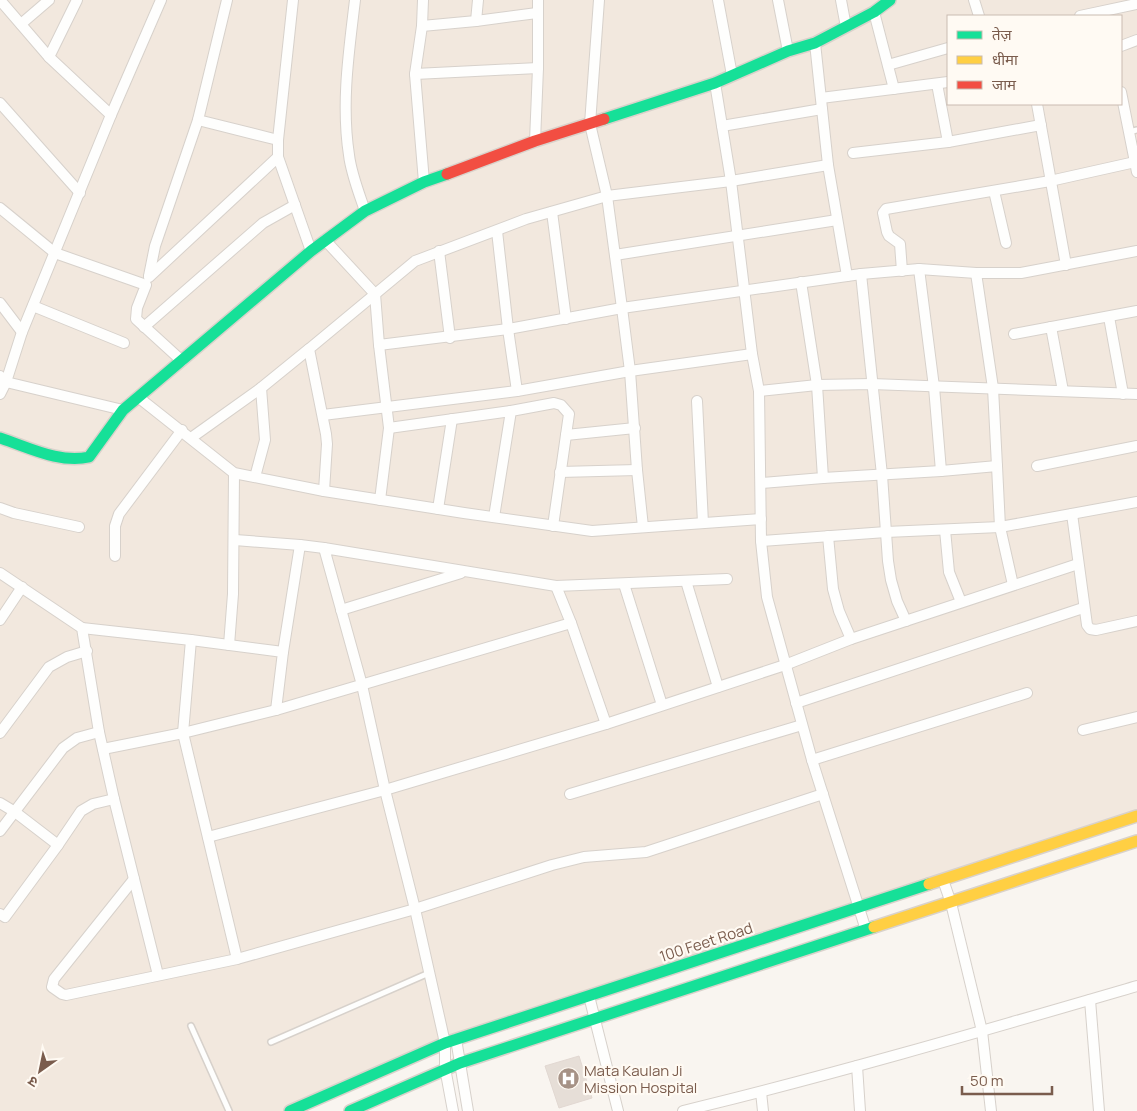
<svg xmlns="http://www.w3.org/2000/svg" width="1137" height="1111" font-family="Manrope,'Noto Sans Devanagari',sans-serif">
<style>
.residential{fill:#f2e8de;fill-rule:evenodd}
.building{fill:#e6ded7;stroke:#e2d8d2}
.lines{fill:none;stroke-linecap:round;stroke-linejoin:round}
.lane-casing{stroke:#d7d1cb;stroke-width:8}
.street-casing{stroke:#d7d1cb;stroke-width:12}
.fast-casing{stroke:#d9d2cb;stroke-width:14}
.slow-casing{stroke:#d9d2cb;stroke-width:14}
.jam-casing{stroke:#d9d2cb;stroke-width:14}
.lane{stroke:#fefefd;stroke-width:5}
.street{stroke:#fefefd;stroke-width:10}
.fast{stroke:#16e098;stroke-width:11}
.slow{stroke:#ffcf43;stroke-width:11}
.jam{stroke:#f24e42;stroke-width:11}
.labels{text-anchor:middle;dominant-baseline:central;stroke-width:4.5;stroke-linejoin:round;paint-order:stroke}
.street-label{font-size:15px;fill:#7a5c4d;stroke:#fffaf3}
.poi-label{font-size:15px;fill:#7a5c4d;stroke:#fffaf3;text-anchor:start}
</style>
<rect width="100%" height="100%" fill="#f9f5f0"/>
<path class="residential" d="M0,0H1137V819L436,1051L295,1111H0ZM948,16H1121V104H948Z"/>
<path class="building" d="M579,1056L592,1098L559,1108L545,1066Z"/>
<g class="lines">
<defs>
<g id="lane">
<path d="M1129,132L1137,130"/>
<path d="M191,1026L229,1111"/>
<path d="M271,1042L429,973"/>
</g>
<g id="street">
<path d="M0,0L49,57"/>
<path d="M293,0L278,140V157L311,251"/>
<path d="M355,0C349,51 341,103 349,155C351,173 359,193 365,211"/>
<path d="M423,0L422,26L415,74L424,182"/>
<path d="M599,0L590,124L607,196L622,308L630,371L637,470L643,527"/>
<path d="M718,0L732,75"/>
<path d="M778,0L788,51"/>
<path d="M841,0L846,27"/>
<path d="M974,0L979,16"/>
<path d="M874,12L894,89"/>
<path d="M1080,16L1136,4"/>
<path d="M476,21L537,13"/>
<path d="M21,24L49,0"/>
<path d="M422,26L476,21L478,0"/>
<path d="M815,43L828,165L847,276"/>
<path d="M1121,46L1137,40"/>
<path d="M888,65L948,48"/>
<path d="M415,74L538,68"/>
<path d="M715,83L731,181L752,354L759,391L761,541L767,597L812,760L866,930"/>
<path d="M937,84L948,142"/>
<path d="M1121,92L1137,172"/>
<path d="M821,98L948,82"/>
<path d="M0,103L80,193"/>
<path d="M1037,104L1066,265"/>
<path d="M111,115L161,0"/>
<path d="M198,120L278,140"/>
<path d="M722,126L822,109"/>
<path d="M535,141L538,68V0"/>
<path d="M853,153L948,142L1041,125"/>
<path d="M994,191L1006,243"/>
<path d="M0,208L55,253L146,285L137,308L136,319L182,361"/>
<path d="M552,212L566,319"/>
<path d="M497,231L508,329L517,391"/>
<path d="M325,240L375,294L379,345L508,329L622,308L861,274L919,269L976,273H1021L1137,251"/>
<path d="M439,251L450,338"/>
<path d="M615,255L837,220"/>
<path d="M919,269L934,387L941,471"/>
<path d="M902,271L900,244L889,236L887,232L883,213L886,209L1050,181L1135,162"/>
<path d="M976,273L993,388L997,466"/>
<path d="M861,274L882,475L888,561L891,580L897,601L906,621"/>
<path d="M149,276L155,246L198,120L227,0"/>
<path d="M149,277L278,157"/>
<path d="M0,303L22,332"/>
<path d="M33,306L124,343"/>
<path d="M1109,317L1123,394"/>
<path d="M144,327L263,223L295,205"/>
<path d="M1051,327L1063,391"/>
<path d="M1014,334L1137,311"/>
<path d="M379,345L389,428L380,500"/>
<path d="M0,376L6,382L123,410"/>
<path d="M759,391L817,385L872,384L1137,394"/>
<path d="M0,394L6,382L22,332L111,115L49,57L77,0"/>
<path d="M138,397L234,473L324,491L464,513L592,531L761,519"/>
<path d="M697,401L703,523"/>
<path d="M323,415L517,391L630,371L752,354"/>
<path d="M389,428L511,411"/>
<path d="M566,435L635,428"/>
<path d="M191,438L261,388L309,349"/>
<path d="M1037,466L1137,446"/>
<path d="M560,472L637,470"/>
<path d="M255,477L265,440L261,388"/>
<path d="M823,478L941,471L997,466L1000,527L1013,585"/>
<path d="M761,483L823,478L817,385L801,282"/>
<path d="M324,491L327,444L326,434L309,349L415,261L526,219L607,196L731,181L828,165"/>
<path d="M0,508L14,513L79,527"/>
<path d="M438,509L452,419"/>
<path d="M1072,514L1087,625L1090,629L1096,630L1137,621"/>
<path d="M494,517L511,411L554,403L561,405L569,414L553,526"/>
<path d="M945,530L949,572L961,602"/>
<path d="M828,536L833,589L839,611L851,639"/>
<path d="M235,540L300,545"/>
<path d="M761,541L886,532L1000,527L1137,502"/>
<path d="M115,556V526L119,514L182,430"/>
<path d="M0,573L82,628L99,732L114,799L158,975"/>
<path d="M686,581L718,687"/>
<path d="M624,584L662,705"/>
<path d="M341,610L461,573"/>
<path d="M0,620L22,587"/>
<path d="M571,623L606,724"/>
<path d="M82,628L191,640L183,733L237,959"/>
<path d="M191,640L283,652L276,710"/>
<path d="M229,645L233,594L234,473"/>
<path d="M283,652L300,545L324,548"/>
<path d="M796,703L1083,608"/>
<path d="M1083,730L1137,717"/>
<path d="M0,733L49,667L67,657L87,651"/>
<path d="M103,749L183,733L276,710L571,623L556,586"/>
<path d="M812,760L1027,693"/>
<path d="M570,794L802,725"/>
<path d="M0,803L15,812L58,845"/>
<path d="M0,831L63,748L77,738L99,732"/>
<path d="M208,837L385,790L606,724L785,665L851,639L1078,564"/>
<path d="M134,879L54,979L52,987L62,994L66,995L237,959L415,909L552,865L584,857L646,852L823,794"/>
<path d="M943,880L951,903L982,1031L991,1111"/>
<path d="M0,914L5,917L58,845L81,811L93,804L114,799"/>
<path d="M589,996L618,1111"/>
<path d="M1090,1000L1099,1111"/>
<path d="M456,1039L468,1111"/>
<path d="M857,1066L860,1111"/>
<path d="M761,1092L763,1111"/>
<path d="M453,1111L445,1068V1043L415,909L385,790L362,685L324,548L556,586L727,579"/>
<path d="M683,1111C836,1074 986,1030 1137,986"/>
</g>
<g id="fast">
<path d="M604,119L715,83L788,51L815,43L874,12L890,0"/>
<path d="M0,438C28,447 60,464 89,457L123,410L311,251L365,211L424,182L447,174"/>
<path d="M290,1111L445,1043L929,884"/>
<path d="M350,1111L460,1063L874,927"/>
</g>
<g id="slow">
<path d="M929,884L1137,816"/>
<path d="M874,927L1137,841"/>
</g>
<path id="jam" d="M447,174L535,141L604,119"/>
</defs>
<use href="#lane" class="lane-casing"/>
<use href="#street" class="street-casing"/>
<use href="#fast" class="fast-casing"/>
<use href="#slow" class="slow-casing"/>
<use href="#jam" class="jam-casing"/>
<use href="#lane" class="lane"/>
<use href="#street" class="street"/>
<use href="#fast" class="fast"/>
<use href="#slow" class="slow"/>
<use href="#jam" class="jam"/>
</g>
<defs>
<symbol id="hospital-disc" viewBox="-11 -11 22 22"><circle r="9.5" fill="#a69286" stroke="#fffaf3"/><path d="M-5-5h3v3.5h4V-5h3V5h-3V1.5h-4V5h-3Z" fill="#fff"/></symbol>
</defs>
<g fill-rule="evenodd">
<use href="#hospital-disc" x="556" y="1066" width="25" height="25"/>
</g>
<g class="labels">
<g class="street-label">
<text transform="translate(706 942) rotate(-18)">100 Feet Road</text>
</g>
<g class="poi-label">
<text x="584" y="1070">Mata Kaulan Ji<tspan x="584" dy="17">Mission Hospital</tspan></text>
</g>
</g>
<rect x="947" y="15" width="175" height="90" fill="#fffaf3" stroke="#cabbb1"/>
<rect x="957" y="31" width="25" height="8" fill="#16e098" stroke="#cabbb1"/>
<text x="992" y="40" font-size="15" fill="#7a5c4d">तेज़</text>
<rect x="957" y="56" width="25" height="8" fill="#ffcf43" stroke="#cabbb1"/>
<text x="992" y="65" font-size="15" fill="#7a5c4d">धीमा</text>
<rect x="957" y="81" width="25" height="8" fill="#f24e42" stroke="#cabbb1"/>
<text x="992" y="90" font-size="15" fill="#7a5c4d">जाम</text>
<g transform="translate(40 1071) rotate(213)" stroke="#fffaf3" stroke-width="4" paint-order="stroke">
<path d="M0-4L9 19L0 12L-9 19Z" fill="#7a5c4d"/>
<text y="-8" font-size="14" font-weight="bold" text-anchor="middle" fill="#7a5c4d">उ</text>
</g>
<path d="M962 1086v8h90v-8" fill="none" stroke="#7a5c4d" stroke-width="2.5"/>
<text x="970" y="1086" font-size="15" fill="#7a5c4d" stroke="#fffaf3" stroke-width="4" paint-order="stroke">50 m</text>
</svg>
